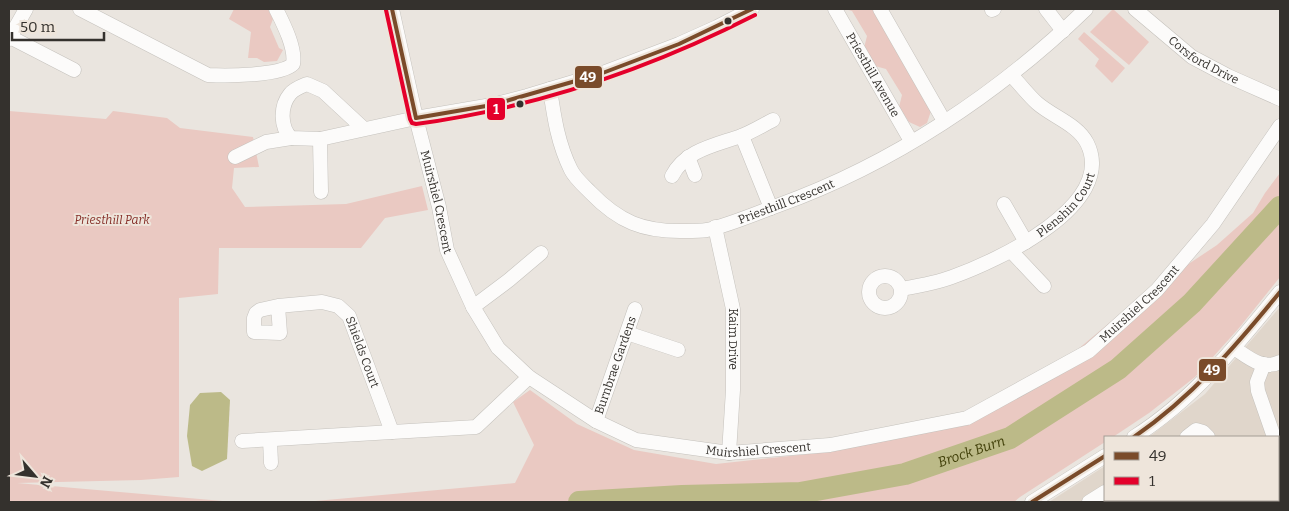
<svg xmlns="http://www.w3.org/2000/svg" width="1289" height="511" font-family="Bitter,serif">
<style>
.built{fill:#e0d6cb}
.green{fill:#eac9c2}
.water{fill:#bcba88}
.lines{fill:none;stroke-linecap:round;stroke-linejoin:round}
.river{stroke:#bcba88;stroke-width:22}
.minor-casing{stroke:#c5c2bd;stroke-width:15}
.minor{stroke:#fcfbfa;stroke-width:14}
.bus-1-casing{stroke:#eee5db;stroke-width:8}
.bus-2-casing{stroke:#eee5db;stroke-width:8}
.bus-1{stroke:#7a4b2a;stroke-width:4}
.bus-2{stroke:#e4002b;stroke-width:4}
.bus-dot{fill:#34312d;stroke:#eee5db;stroke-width:2}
.labels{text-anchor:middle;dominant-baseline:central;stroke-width:4;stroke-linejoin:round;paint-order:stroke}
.street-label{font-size:12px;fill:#34312d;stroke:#eee5db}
.park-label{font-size:12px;font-style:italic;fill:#862f28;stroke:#eee5db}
.water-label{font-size:14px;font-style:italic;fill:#43420b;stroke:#eee5db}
.line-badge{stroke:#eee5db;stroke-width:2}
.badge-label{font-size:14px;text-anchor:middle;font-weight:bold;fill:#fff}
</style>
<rect width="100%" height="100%" fill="#eae5df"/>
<path class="built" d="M1280,307V502H1049L1105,466V500H1278V437H1149L1205,394Z"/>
<g class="green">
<path d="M234,9H268L273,19L270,27L279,48L283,50L277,61L264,62L257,58H248L251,32L229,19Z"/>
<path d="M845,9H874L931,111L927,123L920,127L909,122L899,107L902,95L886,69L875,66L864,48L867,36L852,11Z"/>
<path d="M1113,9L1149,42L1129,65L1090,32Z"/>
<path d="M1084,32L1125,68L1112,83L1095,66L1099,59L1078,39Z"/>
<path d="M9,111L106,119L113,111L167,118L180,128L253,137L259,167L234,168L232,188L245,207L346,204L422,186L428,210L385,218L361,248H219L218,294L179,298V477L141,480L17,483L234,502H9Z"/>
<path d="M1280,173V277L1239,328L1195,377L1149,413L1113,437H1105V442L1020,497L1014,502H304L515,483L534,445L513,402L530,390L577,424L634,450L716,464L827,452L958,416L1071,355L1145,293L1217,245L1253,213L1265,193Z"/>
</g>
<path class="water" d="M221,392L230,400L227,459L202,471L192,466L187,436L190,405L200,393Z"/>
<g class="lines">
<path class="river" id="s1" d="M579,502L682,496L800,493L905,474L1010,438L1118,369L1192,303L1280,207"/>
<defs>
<g id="minor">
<path d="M80,9L208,75C225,76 281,76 293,64C296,48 283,23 276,9"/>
<path id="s2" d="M392,9L416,118L439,207L447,250L473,307L498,348L529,377L596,421L636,440L729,453L830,445L967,418L1089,351L1157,290L1213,224L1280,126"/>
<path id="s3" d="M835,9L911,141"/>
<path d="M880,9L944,121"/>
<path d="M1046,9L1063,31"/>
<path id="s4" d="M1135,9L1192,57L1228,76L1280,99"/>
<path d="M992,10L994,9"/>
<path d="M10,37L74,70"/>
<path d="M9,39L26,9"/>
<path id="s5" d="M550,89C554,117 558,144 571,170C575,178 584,186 590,192C619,222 643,232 685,231C692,231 700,231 707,230C729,225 757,213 779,205C893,164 999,93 1086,9"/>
<path d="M364,129L323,91L307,84C302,86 294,89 290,94C280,106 280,127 291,138L320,139L416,118L492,105L527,96L600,74L679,44L717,27L752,9"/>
<path d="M742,136L771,208"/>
<path d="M320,139L321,192"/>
<path d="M235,157L266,142L291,138"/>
<path d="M688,157L695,175"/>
<path d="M672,176C685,150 716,145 741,136C752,132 763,125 773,120"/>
<path d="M1004,204L1026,242"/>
<path id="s6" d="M715,227L733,309V390L729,453"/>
<path d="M1011,251L1044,286"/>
<circle cx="885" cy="292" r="16"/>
<path id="s7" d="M901,289C918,286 936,283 952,277C997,261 1118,205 1087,143C1077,124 1053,117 1037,103C1028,95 1020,84 1011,75"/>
<path id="s8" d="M278,306L280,333L254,332V318L256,313L260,310L278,306L322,302L338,306L349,316L392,432"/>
<path d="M473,307L509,280L541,253"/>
<path d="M627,333L678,350"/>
<path d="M1234,348C1248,357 1263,371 1280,362"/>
<path d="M1264,364L1257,382L1258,391L1274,437"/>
<path id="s9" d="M596,421L635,309"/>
<path d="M1134,437C1193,400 1237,345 1280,292"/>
<path d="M1187,437L1196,430L1203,432L1208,437"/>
<path d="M270,440L271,463"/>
<path d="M242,441L476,427L529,377"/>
<path d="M1226,500V502"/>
<path d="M1255,500L1256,502"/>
<path d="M1032,502L1105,456"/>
<path d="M1089,502L1105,492"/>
</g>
</defs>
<use href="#minor" class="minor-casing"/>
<use href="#minor" class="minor"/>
<defs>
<g id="bus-1">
<path d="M392,9L416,118"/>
<path d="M416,118L492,105L600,74L679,44L752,9"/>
<path d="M1134,437C1192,397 1236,346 1280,292"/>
<path d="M1032,502L1105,456"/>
</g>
<path id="bus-2" d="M386,10L410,119L412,123L416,124C534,108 649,69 755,15"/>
</defs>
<use href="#bus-1" class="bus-1-casing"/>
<use href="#bus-2" class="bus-2-casing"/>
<use href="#bus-1" class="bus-1"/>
<use href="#bus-2" class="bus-2"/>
</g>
<g class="bus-dot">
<circle cx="728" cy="21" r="4.5"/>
<circle cx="520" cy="104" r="4.5"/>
</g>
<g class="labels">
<g class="street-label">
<text stroke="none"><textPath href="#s4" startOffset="86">Corsford Drive</textPath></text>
<text stroke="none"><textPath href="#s3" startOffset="76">Priesthill Avenue</textPath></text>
<text stroke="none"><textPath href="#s5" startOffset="326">Priesthill Crescent</textPath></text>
<text stroke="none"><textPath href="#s2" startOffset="198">Muirshiel Crescent</textPath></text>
<text stroke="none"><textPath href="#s7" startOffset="190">Plenshin Court</textPath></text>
<text stroke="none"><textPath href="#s2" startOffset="1068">Muirshiel Crescent</textPath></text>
<text stroke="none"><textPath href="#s6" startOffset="114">Kaim Drive</textPath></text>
<text stroke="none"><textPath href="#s8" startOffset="210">Shields Court</textPath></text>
<text stroke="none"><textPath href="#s9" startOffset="59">Burnbrae Gardens</textPath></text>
<text stroke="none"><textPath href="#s2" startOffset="648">Muirshiel Crescent</textPath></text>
</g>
<g class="park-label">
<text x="112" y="220">Priesthill Park</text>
</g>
<g class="water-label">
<text stroke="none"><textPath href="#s1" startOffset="398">Brock Burn</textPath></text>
</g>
</g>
<g class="line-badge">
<rect x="574" y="65" width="29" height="24" rx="5" fill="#7a4b2a"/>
<rect x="486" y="97" width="20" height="24" rx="5" fill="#e4002b"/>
<rect x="1198" y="358" width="29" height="24" rx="5" fill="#7a4b2a"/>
</g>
<g class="badge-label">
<text x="588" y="82">49</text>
<text x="496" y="114">1</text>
<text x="1212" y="375">49</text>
</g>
<rect width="1289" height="511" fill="none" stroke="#34312d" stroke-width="20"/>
<rect x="1104" y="436" width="175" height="65" fill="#eee5db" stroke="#a49d95"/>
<rect x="1114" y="452" width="25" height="8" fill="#7a4b2a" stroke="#a49d95"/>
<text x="1149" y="461" font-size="15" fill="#34312d">49</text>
<rect x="1114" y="477" width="25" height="8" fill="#e4002b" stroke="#a49d95"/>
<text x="1149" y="486" font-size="15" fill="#34312d">1</text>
<g transform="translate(35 476) rotate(118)" stroke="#eee5db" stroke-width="4" paint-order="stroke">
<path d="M0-4L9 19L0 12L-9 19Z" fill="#34312d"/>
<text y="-8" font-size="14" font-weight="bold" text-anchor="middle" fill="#34312d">N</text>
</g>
<path d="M12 32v8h92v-8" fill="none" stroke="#34312d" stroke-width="2.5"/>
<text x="20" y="32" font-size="15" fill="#34312d" stroke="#eee5db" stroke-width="4" paint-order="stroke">50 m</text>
</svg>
